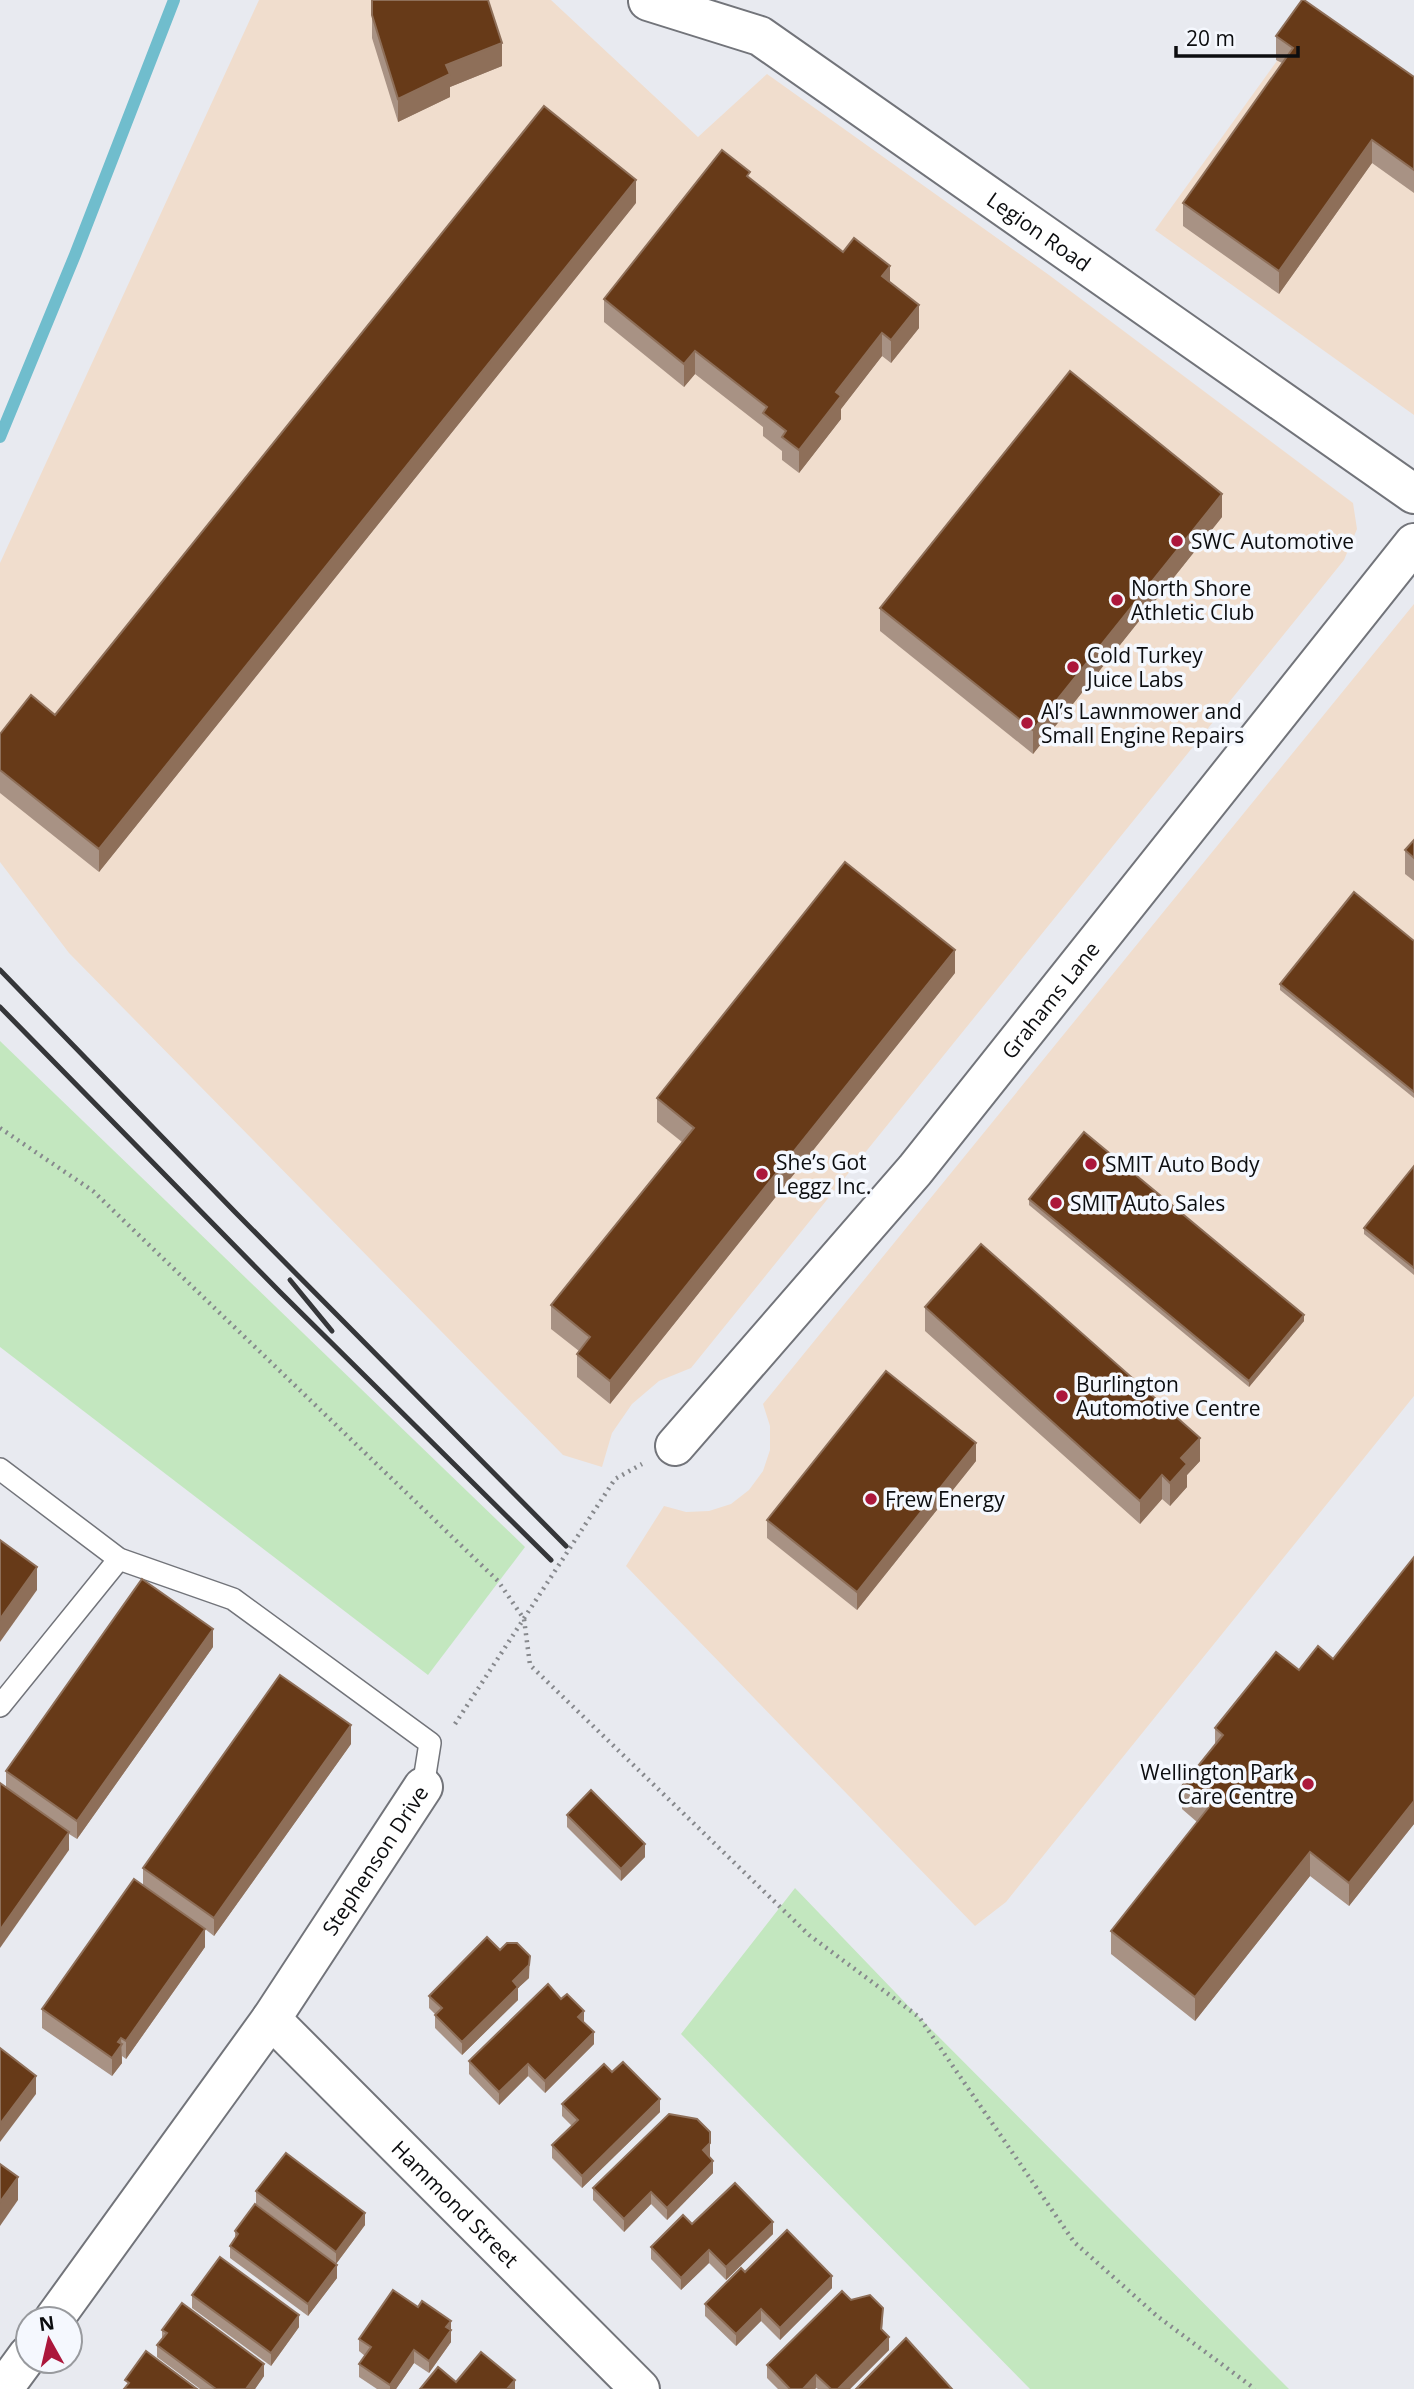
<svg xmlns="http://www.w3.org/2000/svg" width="1414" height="2389" font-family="'Open Sans',sans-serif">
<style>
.industrial{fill:#f0ddcd}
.green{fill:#c3e7bf}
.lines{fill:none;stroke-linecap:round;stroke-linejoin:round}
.stream{stroke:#70bdcd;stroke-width:12}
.service-casing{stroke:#72747a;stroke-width:24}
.minor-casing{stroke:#72747a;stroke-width:42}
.path{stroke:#87898d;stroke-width:4.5;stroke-dasharray:2 5;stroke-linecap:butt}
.service{stroke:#fff;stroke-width:21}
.minor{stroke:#fff;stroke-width:38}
.rail{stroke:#353639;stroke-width:5}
.wall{fill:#a89284}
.shaded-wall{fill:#8e6f59}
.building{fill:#673a18;stroke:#8e6f59;stroke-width:2}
.poi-dot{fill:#ac173b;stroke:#f5f8fe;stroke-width:2.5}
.labels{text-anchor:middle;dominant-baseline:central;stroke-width:7;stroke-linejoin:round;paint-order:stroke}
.street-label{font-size:21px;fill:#0c0d0f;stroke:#f5f8fe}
.poi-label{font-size:21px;fill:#0c0d0f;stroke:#f5f8fe;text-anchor:start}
</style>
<rect width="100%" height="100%" fill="#e8eaf0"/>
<g class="industrial">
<path d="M259,0H551L698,137L767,74L1049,275L1353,503L1357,529L1344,560L691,1368L659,1381L632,1404L612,1433L602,1467L563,1455L69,953L0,862V563Z"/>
<path d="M1315,8L1414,77V415L1155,230Z"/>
<path d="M1414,604V1396L1006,1902L975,1926L626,1566L664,1506L686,1512L709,1511L731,1504L749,1490L763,1471L770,1450V1426L763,1404Z"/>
</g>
<g class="green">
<path d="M0,1041L525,1547L428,1675L0,1347Z"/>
<path d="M795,1888L919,2017L1289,2389H1030L681,2034Z"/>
</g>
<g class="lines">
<path class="stream" d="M0,437L75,255L174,0"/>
<defs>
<g id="service">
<path d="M0,1469L119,1559L233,1599L430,1743L423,1787"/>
<path d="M0,1706L119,1559"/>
</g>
<g id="minor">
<path id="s1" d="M648,1L760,36L1414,494"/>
<path id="s2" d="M675,1446L915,1170L1414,543"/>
<path id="s3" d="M271,2019L640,2389"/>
<path id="s4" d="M54,2319L271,2019L423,1787"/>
<path d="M3,2389L28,2355"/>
</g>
</defs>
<use href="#service" class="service-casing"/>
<use href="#minor" class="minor-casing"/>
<g class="path">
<path d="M0,1128L93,1191L498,1581L524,1619L530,1665L809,1935L919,2017L1074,2242L1157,2316L1255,2389"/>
<path d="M455,1724L615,1479L642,1464"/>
</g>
<use href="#service" class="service"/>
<use href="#minor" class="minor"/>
<g class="rail">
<path d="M0,970L235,1212L566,1546"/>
<path d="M0,1007L280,1292L551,1560"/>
<path d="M290,1280L332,1331"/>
</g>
</g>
<g class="wall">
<path d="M372,0L502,66L450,87V97L398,122L372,38Z"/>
<path d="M1276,36L1414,77V193L1372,163L1279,294L1183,226V203L1282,63L1276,60Z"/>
<path d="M750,179L843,252L890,282L919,328L891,363L882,356L841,409V419L799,473L782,460V451L763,436V427L695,374L684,387L604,322V299Z"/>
<path d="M636,203L99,872L0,793V734L55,715Z"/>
<path d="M1222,517L1033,754L880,631V608Z"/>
<path d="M1414,840V881L1405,874V850Z"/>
<path d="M1414,941V1098L1280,990V984Z"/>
<path d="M955,973L610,1404L577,1377V1354L579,1351L551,1329V1305L682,1142L657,1122V1098Z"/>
<path d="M1414,1166V1275L1364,1234V1228Z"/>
<path d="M1029,1199L1304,1321L1249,1387L1029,1205Z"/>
<path d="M925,1307L1200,1461L1187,1475V1487L1170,1506L1162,1499L1140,1524L925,1331Z"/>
<path d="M976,1461L857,1610L767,1538V1520Z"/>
<path d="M1414,1557V1824L1349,1906L1310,1876L1195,2021L1111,1954V1931L1197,1822L1182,1809V1786L1215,1745V1728L1299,1670L1333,1659Z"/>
<path d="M213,1647L77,1839L69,1834V1850L6,1787V1771Z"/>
<path d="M351,1744L214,1936L205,1929V1947L126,2059L122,2056V2063L112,2076L42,2028V2009L143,1886V1868Z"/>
<path d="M567,1815L645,1857L621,1881L567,1827Z"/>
<path d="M529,1978L518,1988V2000L462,2055L435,2028V2014L429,2008V1996Z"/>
<path d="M584,2022L594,2044L545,2093L528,2076L499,2105L469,2074V2061Z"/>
<path d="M612,2072L660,2112L582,2188L552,2158V2145L572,2126L562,2116V2104Z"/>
<path d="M710,2156L709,2157L713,2173L667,2220L651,2204L624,2232L593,2200V2188Z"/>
<path d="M256,2191L365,2225L336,2264L256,2204Z"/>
<path d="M692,2224L773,2234L726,2280L709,2263L681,2290L651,2259V2247Z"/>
<path d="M235,2231L337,2278L308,2316L230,2258V2246L235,2239Z"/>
<path d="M745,2272L832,2288L780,2340L761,2321L736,2346L705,2316V2304Z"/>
<path d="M192,2295L299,2327L271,2366L192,2308Z"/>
<path d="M851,2300L883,2320L882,2331L889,2350L850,2389H818L816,2388L815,2389H778L767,2378V2365Z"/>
<path d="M418,2307L451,2321V2342L429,2373L414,2363L396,2389H377L359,2377V2364L365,2356L359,2351V2339Z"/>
<path d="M162,2330L264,2376L255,2389H200L157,2357V2345L162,2339Z"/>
</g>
<g class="shaded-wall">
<path d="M502,43V66L450,87V97L398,122V99L446,65Z"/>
<path d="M1372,140V163L1279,294V271Z"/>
<path d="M636,180V203L99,872V849Z"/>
<path d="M890,266V289L882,276Z"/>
<path d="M919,305V328L891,363V340Z"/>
<path d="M882,333V356L841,409V419L799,473V450L836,392Z"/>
<path d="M695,351V374L684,387V364Z"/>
<path d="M1222,494V517L1033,754V730Z"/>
<path d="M955,950V973L610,1404V1381Z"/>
<path d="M1304,1315V1321L1249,1387V1381Z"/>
<path d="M1200,1438V1461L1187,1475V1487L1170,1506V1483L1181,1458Z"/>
<path d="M976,1443V1461L857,1610V1592Z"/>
<path d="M1162,1475V1499L1140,1524V1501Z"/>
<path d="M37,1567V1590L0,1642V1619Z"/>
<path d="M213,1629V1647L77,1839V1821Z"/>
<path d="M351,1725V1744L214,1936V1918Z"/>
<path d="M1414,1801V1824L1349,1906V1883Z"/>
<path d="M69,1832V1850L0,1948V1930Z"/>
<path d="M645,1844V1857L621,1881V1869Z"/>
<path d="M1310,1852V1876L1195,2021V1997Z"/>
<path d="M205,1929V1947L126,2059V2041Z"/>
<path d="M530,1956L529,1978L518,1988V2000L462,2055V2042L513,1981Z"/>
<path d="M584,2011V2024L578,2017Z"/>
<path d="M594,2032V2044L545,2093V2081Z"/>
<path d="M121,2038L122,2063L112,2076V2058L118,2042Z"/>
<path d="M528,2064V2076L499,2105V2092Z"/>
<path d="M36,2076V2094L0,2142V2124Z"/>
<path d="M660,2099V2112L582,2188V2176Z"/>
<path d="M710,2143V2156L703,2163V2150Z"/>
<path d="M713,2161V2173L667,2220V2208Z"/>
<path d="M18,2177V2200L0,2226V2202Z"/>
<path d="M651,2192V2204L624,2232V2219Z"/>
<path d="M365,2213V2225L336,2264V2252Z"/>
<path d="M773,2222V2234L726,2280V2267Z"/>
<path d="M709,2250V2263L681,2290V2278Z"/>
<path d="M337,2265V2278L308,2316V2304Z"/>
<path d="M832,2276V2288L780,2340V2328Z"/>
<path d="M761,2309V2321L736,2346V2334Z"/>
<path d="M299,2315V2327L271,2366V2353Z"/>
<path d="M451,2321V2342L429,2373V2361Z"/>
<path d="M889,2337V2350L850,2389H838Z"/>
<path d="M414,2350V2363L396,2389H390V2385Z"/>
<path d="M264,2364V2376L255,2389H246Z"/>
<path d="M816,2375V2388L815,2389H803Z"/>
<path d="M515,2380V2389H507Z"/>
</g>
<g class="building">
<path d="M372,0H488L502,43L446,65L450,74L398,99L372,15Z"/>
<path d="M1302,0H1304L1414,77V170L1372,140L1279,271L1183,203L1293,48L1276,36Z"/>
<path d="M544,106L636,180L99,849L0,770V734L31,695L55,715Z"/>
<path d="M722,150L750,172L747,176L843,252L854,238L890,266L882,276L919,305L891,340L882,333L836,392L841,396L799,450L782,437L786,431L763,413L767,407L695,351L684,364L604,299Z"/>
<path d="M1070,371L1222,494L1033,730L880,608Z"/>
<path d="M1414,840V858L1405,850Z"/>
<path d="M845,862L955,950L610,1381L577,1354L590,1337L551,1305L694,1128L657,1098Z"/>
<path d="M1354,892L1414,941V1092L1280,984Z"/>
<path d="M1084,1132L1304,1315L1249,1381L1029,1199Z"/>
<path d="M1414,1166V1268L1364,1228Z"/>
<path d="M981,1244L1200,1438L1181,1458L1187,1464L1170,1483L1162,1475L1140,1501L925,1307Z"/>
<path d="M886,1371L976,1443L857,1592L767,1520Z"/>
<path d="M0,1540L37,1567L0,1619Z"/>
<path d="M1414,1557V1801L1349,1883L1310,1852L1195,1997L1111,1931L1209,1807L1182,1786L1223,1735L1215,1728L1276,1652L1299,1670L1318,1646L1333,1659Z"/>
<path d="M142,1579L213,1629L77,1821L6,1771Z"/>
<path d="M280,1675L351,1725L214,1918L143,1868Z"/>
<path d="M0,1783L69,1832L0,1930Z"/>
<path d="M591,1790L645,1844L621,1869L567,1815Z"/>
<path d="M134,1879L205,1929L126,2041L121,2038L118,2042L122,2044L112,2058L42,2009Z"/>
<path d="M487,1937L500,1950L507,1943H517L530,1956L529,1965L513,1981L518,1987L462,2042L435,2015L442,2008L429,1996Z"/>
<path d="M548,1984L561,1999L567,1994L584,2011L578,2017L594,2032L545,2081L528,2064L499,2092L469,2061Z"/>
<path d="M0,2048L36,2076L0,2124Z"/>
<path d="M623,2062L660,2099L582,2176L552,2145L578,2120L562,2104L604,2064L612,2072Z"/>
<path d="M669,2114L697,2119L710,2132V2143L703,2150L713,2161L667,2208L651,2192L624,2219L593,2188Z"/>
<path d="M286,2153L365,2213L336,2252L256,2191Z"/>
<path d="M0,2164L18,2177L0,2202Z"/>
<path d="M735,2183L773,2222L726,2267L709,2250L681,2278L651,2247L683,2215L692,2224Z"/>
<path d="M255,2204L337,2265L308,2304L230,2246L238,2234L235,2231Z"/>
<path d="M787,2230L832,2276L780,2328L761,2309L736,2334L705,2304L741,2268L745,2272Z"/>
<path d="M220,2257L299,2315L271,2353L192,2295Z"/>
<path d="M393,2290L418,2307L422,2301L451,2321L446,2327L451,2330L429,2361L414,2350L390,2385L359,2364L371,2347L359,2339Z"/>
<path d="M842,2291L851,2300L870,2295L883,2308L881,2329L889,2337L838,2389H831L816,2375L803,2389H790L767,2365Z"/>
<path d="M182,2303L264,2364L246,2389H216L157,2345L167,2333L162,2330Z"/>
<path d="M906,2338L952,2389H856Z"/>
<path d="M146,2351L197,2389H124L129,2383L125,2380Z"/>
<path d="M481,2352L515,2380L507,2389H420L438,2367L456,2382Z"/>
</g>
<g class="poi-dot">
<circle cx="1177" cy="541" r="7"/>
<circle cx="1117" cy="600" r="7"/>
<circle cx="1073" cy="667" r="7"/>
<circle cx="1027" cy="723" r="7"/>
<circle cx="1091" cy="1164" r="7"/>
<circle cx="762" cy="1174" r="7"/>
<circle cx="1056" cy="1203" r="7"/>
<circle cx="1062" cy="1396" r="7"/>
<circle cx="871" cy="1499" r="7"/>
<circle cx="1308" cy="1784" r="7"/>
</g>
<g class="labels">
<g class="street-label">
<text stroke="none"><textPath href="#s1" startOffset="458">Legion Road</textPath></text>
<text stroke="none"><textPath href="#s2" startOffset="583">Grahams Lane</textPath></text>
<text stroke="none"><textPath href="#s4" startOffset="560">Stephenson Drive</textPath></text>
<text stroke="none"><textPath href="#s3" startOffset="261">Hammond Street</textPath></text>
</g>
<g class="poi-label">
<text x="1191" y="541">SWC Automotive</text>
<text x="1131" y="588">North Shore<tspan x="1131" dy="24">Athletic Club</tspan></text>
<text x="1087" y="655">Cold Turkey<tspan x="1087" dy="24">Juice Labs</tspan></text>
<text x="1041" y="711">Al’s Lawnmower and<tspan x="1041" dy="24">Small Engine Repairs</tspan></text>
<text x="776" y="1162">She’s Got<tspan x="776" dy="24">Leggz Inc.</tspan></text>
<text x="1105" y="1164">SMIT Auto Body</text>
<text x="1070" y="1203">SMIT Auto Sales</text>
<text x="1076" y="1384">Burlington<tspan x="1076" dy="24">Automotive Centre</tspan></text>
<text x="885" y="1499">Frew Energy</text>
<text x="1294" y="1772" text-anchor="end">Wellington Park<tspan x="1294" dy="24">Care Centre</tspan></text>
</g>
</g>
<g transform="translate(49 2340) rotate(352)"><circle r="33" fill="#f5f8fe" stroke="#989a9e" stroke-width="2"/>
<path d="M0-5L12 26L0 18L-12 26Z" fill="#ac173b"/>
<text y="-10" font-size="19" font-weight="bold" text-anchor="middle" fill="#0c0d0f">N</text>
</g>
<path d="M1176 46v10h122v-10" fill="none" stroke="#0c0d0f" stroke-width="3.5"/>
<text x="1186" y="46" font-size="21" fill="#0c0d0f" stroke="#f5f8fe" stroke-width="5" paint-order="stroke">20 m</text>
</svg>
